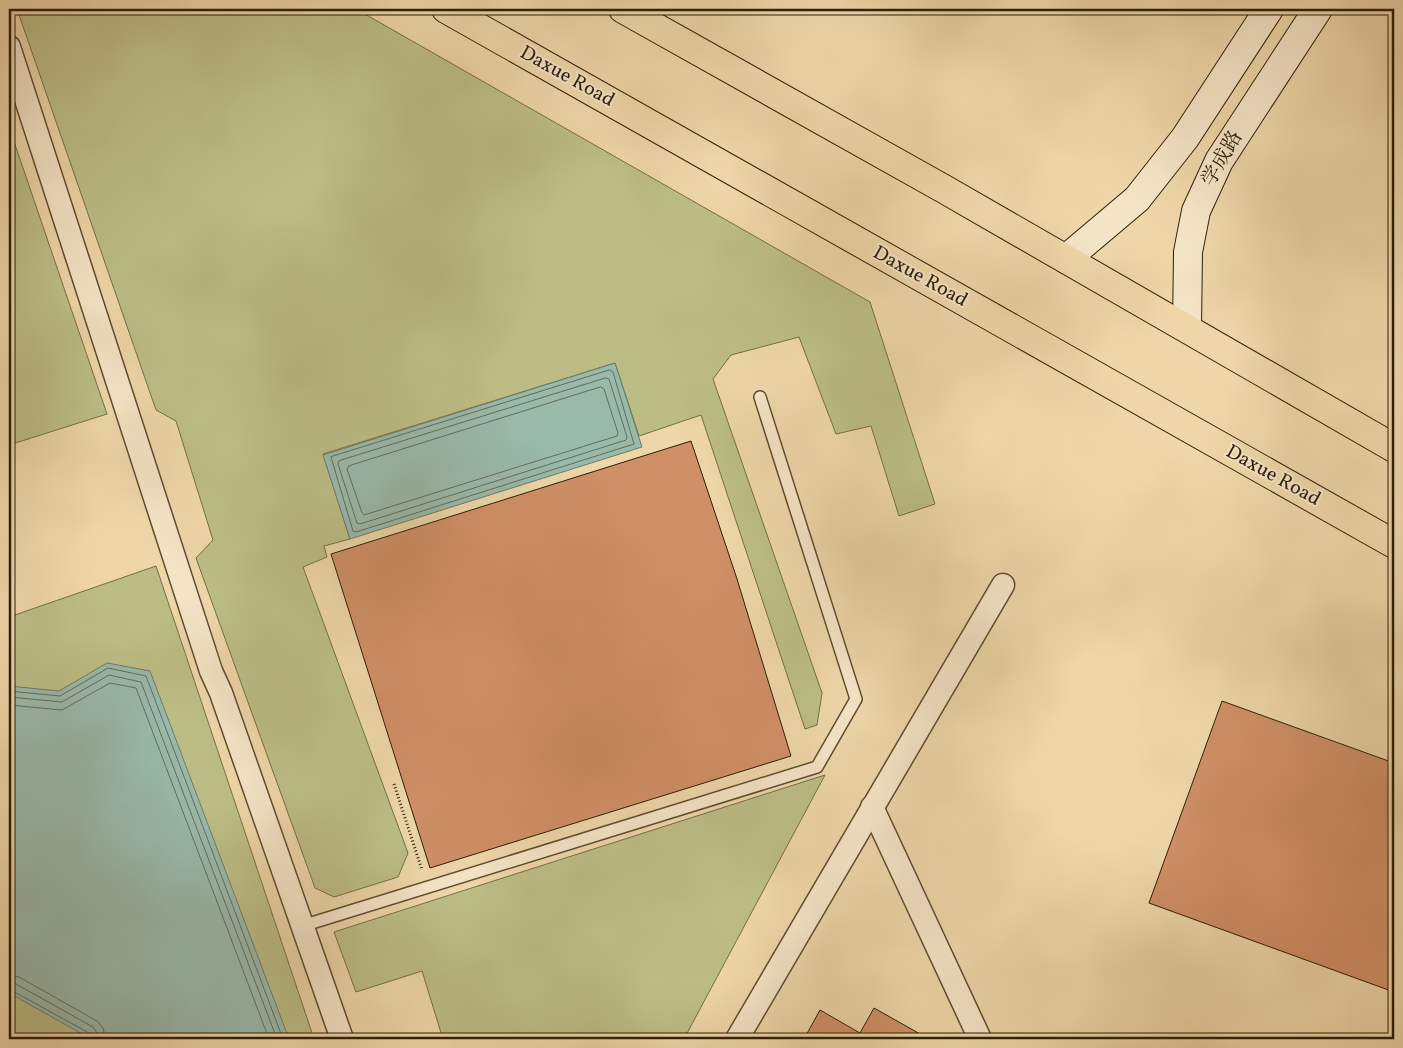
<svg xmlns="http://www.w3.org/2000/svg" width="1403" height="1048" font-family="Vollkorn,'Noto Serif SC',serif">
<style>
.green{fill:#bcbd85;stroke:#746e47}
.water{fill:#99b9ab;stroke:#6e7b6a}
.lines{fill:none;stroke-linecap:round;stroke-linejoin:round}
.shore{stroke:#636c5a;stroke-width:1}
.building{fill:#d08f66;stroke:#2d1e09}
.lane-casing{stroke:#5d4c31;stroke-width:14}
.street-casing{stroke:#5d4c31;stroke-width:25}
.secondary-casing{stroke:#2d1e09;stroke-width:30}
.highway-casing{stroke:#2d1e09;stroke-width:30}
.path{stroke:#2d1e09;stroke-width:3;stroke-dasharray:1 2.5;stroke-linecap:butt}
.lane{stroke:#f4e4c6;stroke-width:11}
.street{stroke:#f4e4c6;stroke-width:22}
.secondary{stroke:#f4e4c6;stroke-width:28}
.highway{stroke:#eed6a8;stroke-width:28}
.labels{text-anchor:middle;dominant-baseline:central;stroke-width:4;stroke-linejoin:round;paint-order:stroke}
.street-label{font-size:20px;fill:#2d1e09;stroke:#f4e4c6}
</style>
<rect width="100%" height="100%" fill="#eed6a8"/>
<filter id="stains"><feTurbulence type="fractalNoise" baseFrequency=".004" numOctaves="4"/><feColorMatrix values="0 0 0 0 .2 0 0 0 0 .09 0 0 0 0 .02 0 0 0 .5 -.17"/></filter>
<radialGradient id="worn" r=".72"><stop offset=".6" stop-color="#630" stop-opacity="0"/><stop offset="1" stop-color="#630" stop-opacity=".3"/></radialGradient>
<g class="green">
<path d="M17,9H356L870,302L935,504L899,516L871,426L836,434L799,337L731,355L713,379L822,693L817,725L805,729L701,415L639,436L615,363L323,454L350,539L324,546L327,557L303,567L408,853L398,877L334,897L315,888L196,558L213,540L176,421L156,410Z"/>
<path d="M9,127L107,414L9,445Z"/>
<path d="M156,566L314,1039H22L9,1031V607L12,616Z"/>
<path d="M825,775L684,1039H443L422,971L356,992L334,932Z"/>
</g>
<g class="water">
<path d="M615,363L642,447L350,539L323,455Z"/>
<path d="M107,663L150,671L289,1039H91L9,993V686L59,691Z"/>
</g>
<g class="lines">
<g class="shore">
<path d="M610,370L613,372L634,444L356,532L353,531L331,457Z"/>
<path d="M606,378L609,379L627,437L626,440L360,524L357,523L338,464L339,461Z"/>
<path d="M601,387L604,389L618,433L617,436L364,515L362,513L347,469L349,466Z"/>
<path d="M9,691L60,696L108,668L146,676L283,1039"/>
<path d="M9,697L62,702L109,675L141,682L277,1039"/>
<path d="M9,705L62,710L110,683L136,688L269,1039"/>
<path d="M9,975L19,977L97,1021L103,1028L106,1039"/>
<path d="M9,983L16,984L93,1027L97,1033L98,1039"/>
<path d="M9,989L89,1033L92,1039"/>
</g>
</g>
<g class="building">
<path d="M691,441L737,579L791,756L430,868L331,554Z"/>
<path d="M1222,701L1394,763V992L1149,903Z"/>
<path d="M874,1008L929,1039H804L820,1010L860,1033Z"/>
</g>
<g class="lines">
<defs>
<path id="lane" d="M302,926L817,767L856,699L760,397"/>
<g id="street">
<path d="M9,47L211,671L221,693L342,1039"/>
<path d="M872,807L980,1039"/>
<path d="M737,1039L1003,585"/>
</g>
<g id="secondary">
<path d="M1066,259L1137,199L1185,138L1269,9"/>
<path d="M1187,328L1188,252L1196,211L1219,161L1318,9"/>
</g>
<g id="highway">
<path d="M446,9L1394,544"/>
<path d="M623,9L944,189L1394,448"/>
</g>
</defs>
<use href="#lane" class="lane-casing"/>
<use href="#street" class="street-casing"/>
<use href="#secondary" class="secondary-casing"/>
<use href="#highway" class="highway-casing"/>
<path class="path" d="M394,784L422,870"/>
<use href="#lane" class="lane"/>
<use href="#street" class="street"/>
<use href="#secondary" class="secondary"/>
<use href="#highway" class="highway"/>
</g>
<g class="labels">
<g class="street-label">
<text transform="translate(567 77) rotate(29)">Daxue Road</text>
<text transform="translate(1223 159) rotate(-60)">学成路</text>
<text transform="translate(920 277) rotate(29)">Daxue Road</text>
<text transform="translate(1273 476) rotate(29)">Daxue Road</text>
</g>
</g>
<rect width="1403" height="1048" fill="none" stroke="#eed6a8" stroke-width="30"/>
<rect x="10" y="10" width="1383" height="1028" fill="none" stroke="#2d1e09" stroke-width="2.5"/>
<rect x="15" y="15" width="1373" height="1018" fill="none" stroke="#2d1e09"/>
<rect width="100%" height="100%" filter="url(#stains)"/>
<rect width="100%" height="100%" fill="url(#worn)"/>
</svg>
